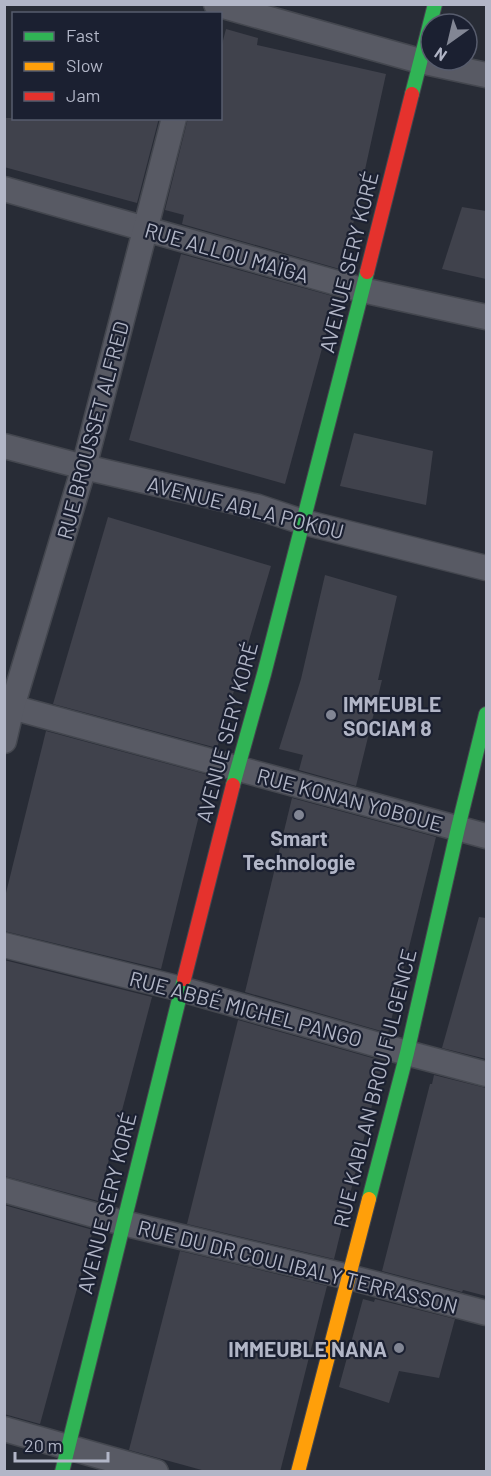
<svg xmlns="http://www.w3.org/2000/svg" width="491" height="1476" font-family="Barlow,sans-serif">
<style>
.building{fill:#40424c}
.lines{fill:none;stroke-linecap:round;stroke-linejoin:round}
.street-casing{stroke:#44474f;stroke-width:27}
.fast-casing{stroke:#44474f;stroke-width:16}
.slow-casing{stroke:#44474f;stroke-width:16}
.jam-casing{stroke:#44474f;stroke-width:16}
.street{stroke:#585a64;stroke-width:24}
.fast{stroke:#30b455;stroke-width:14}
.slow{stroke:#ff9f0a;stroke-width:14}
.jam{stroke:#e5322d;stroke-width:14}
.poi-dot{fill:#828694;stroke:#1b2031;stroke-width:2}
.labels{text-anchor:middle;dominant-baseline:central;stroke-width:4.5;stroke-linejoin:round;paint-order:stroke}
.street-label{font-size:21px;fill:#b2b6c7;stroke:#1b2031}
.poi-label{font-size:21px;font-weight:bold;fill:#b2b6c7;stroke:#1b2031;text-anchor:start}
</style>
<rect width="100%" height="100%" fill="#282c36"/>
<g class="building">
<path d="M226,29L258,38L257,45L386,74L343,270L182,224L184,215L165,210L188,118H220V52Z"/>
<path d="M4,118H159L137,203L4,167Z"/>
<path d="M462,207L486,211V279L442,269Z"/>
<path d="M181,254L336,297L285,484L129,440Z"/>
<path d="M354,433L433,451L426,505L340,486Z"/>
<path d="M108,517L271,566L217,748L53,704Z"/>
<path d="M325,575L397,596L378,680H382L356,786L299,770L303,755L279,749L301,679Z"/>
<path d="M46,731L209,775L161,969L4,931V901Z"/>
<path d="M292,798L436,837L388,1033L245,992Z"/>
<path d="M479,917L486,918V1059L442,1048Z"/>
<path d="M4,960L152,997L98,1201L4,1176Z"/>
<path d="M238,1020L383,1061L334,1259L187,1224Z"/>
<path d="M434,1075L486,1088V1296L463,1290L462,1292L382,1271L430,1084H432Z"/>
<path d="M4,1205L93,1230L40,1424L4,1414Z"/>
<path d="M180,1251L327,1286L280,1472H209L129,1450Z"/>
<path d="M363,1299L374,1302L375,1299L455,1319L439,1378L399,1371L389,1403L339,1387Z"/>
</g>
<g class="lines">
<defs>
<g id="street">
<path d="M216,4L420,61L486,75"/>
<path d="M4,189L362,290L486,317"/>
<path d="M4,446L84,467L258,507L303,522L486,568"/>
<path d="M4,705L486,836"/>
<path d="M4,741L12,707L84,467L174,118"/>
<path d="M4,945L181,989L407,1053L486,1074"/>
<path d="M4,1190L123,1223L349,1277L486,1313"/>
<path d="M4,1429L156,1472"/>
</g>
<g id="fast">
<path d="M412,94L435,4"/>
<path d="M233,785L264,674L367,272"/>
<path d="M369,1199L407,1053L458,828L486,714"/>
<path d="M62,1472L184,979"/>
</g>
<path id="slow" d="M298,1472L369,1199"/>
<g id="jam">
<path d="M367,272L412,94"/>
<path d="M184,979L233,785"/>
</g>
</defs>
<use href="#street" class="street-casing"/>
<use href="#fast" class="fast-casing"/>
<use href="#slow" class="slow-casing"/>
<use href="#jam" class="jam-casing"/>
<use href="#street" class="street"/>
<use href="#fast" class="fast"/>
<use href="#slow" class="slow"/>
<use href="#jam" class="jam"/>
</g>
<g class="poi-dot">
<circle cx="331" cy="715" r="6"/>
<circle cx="299" cy="815" r="6"/>
<circle cx="399" cy="1348" r="6"/>
</g>
<g class="labels">
<g class="street-label">
<text transform="translate(227 252) rotate(16)">RUE ALLOU MAÏGA</text>
<text transform="translate(348 262) rotate(-76)">AVENUE SERY KORÉ</text>
<text transform="translate(92 430) rotate(-75)">RUE BROUSSET ALFRED</text>
<text transform="translate(246 507) rotate(14)">AVENUE ABLA POKOU</text>
<text transform="translate(226 732) rotate(-75)">AVENUE SERY KORÉ</text>
<text transform="translate(350 799) rotate(15)">RUE KONAN YOBOUE</text>
<text transform="translate(246 1008) rotate(15)">RUE ABBÉ MICHEL PANGO</text>
<text transform="translate(374 1088) rotate(-76)">RUE KABLAN BROU FULGENCE</text>
<text transform="translate(106 1203) rotate(-76)">AVENUE SERY KORÉ</text>
<text transform="translate(298 1266) rotate(14)">RUE DU DR COULIBALY TERRASSON</text>
</g>
<g class="poi-label">
<text x="343" y="703">IMMEUBLE<tspan x="343" dy="24">SOCIAM 8</tspan></text>
<text x="299" y="837" text-anchor="middle">Smart<tspan x="299" dy="24">Technologie</tspan></text>
<text x="387" y="1348" text-anchor="end">IMMEUBLE NANA</text>
</g>
</g>
<rect width="491" height="1476" fill="none" stroke="#b2b6c7" stroke-width="12"/>
<rect x="12" y="12" width="210" height="108" fill="#1b2031" stroke="#575c6d" stroke-width="1.5"/>
<rect x="24" y="32" width="30" height="9" fill="#30b455" stroke="#575c6d" stroke-width="1.5"/>
<text x="66" y="42" font-size="18" fill="#b2b6c7">Fast</text>
<rect x="24" y="62" width="30" height="9" fill="#ff9f0a" stroke="#575c6d" stroke-width="1.5"/>
<text x="66" y="72" font-size="18" fill="#b2b6c7">Slow</text>
<rect x="24" y="92" width="30" height="9" fill="#e5322d" stroke="#575c6d" stroke-width="1.5"/>
<text x="66" y="102" font-size="18" fill="#b2b6c7">Jam</text>
<g transform="translate(449 42) rotate(214)"><circle r="28" fill="#1b2031" stroke="#575c6d" stroke-width="1.5"/>
<path d="M0-4.5L10 22L0 15L-10 22Z" fill="#828694"/>
<text y="-9" font-size="16" font-weight="bold" text-anchor="middle" fill="#b2b6c7">N</text>
</g>
<path d="M15 1452v9h93v-9" fill="none" stroke="#b2b6c7" stroke-width="3"/>
<text x="24" y="1452" font-size="18" fill="#b2b6c7" stroke="#1b2031" stroke-width="4.5" paint-order="stroke">20 m</text>
</svg>
